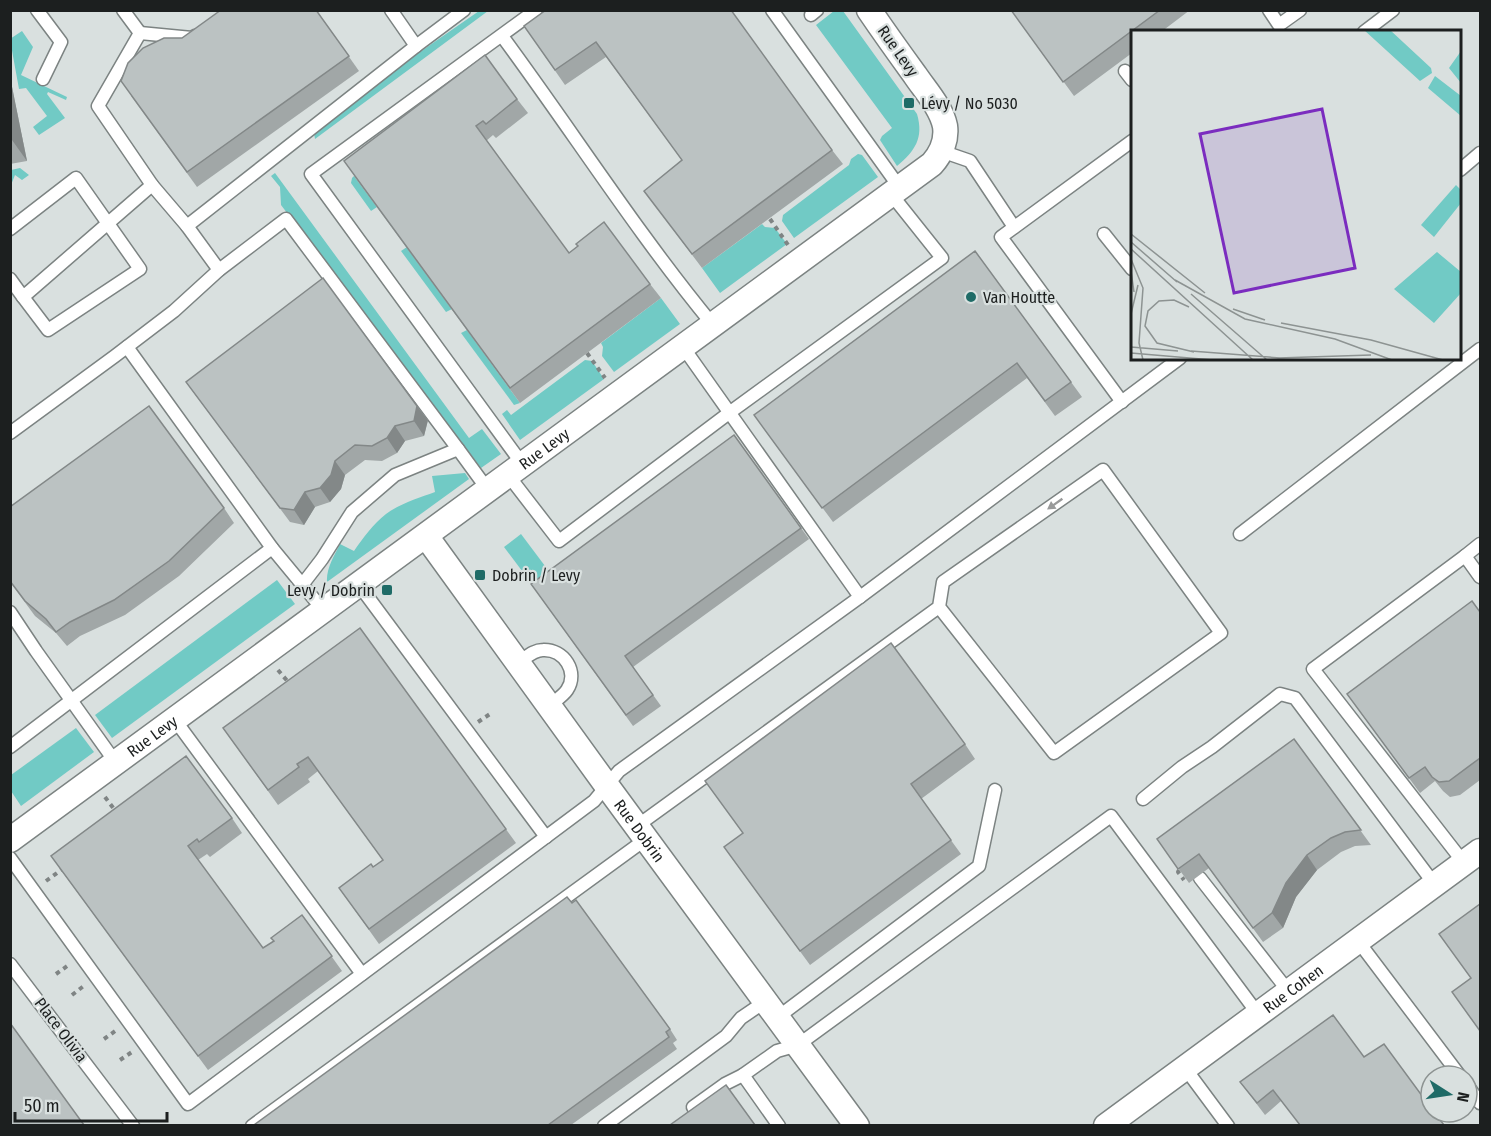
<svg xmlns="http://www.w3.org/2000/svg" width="1491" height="1136" font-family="'Fira Sans Condensed',sans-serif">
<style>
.green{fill:#71cac5}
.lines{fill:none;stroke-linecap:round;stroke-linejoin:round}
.service-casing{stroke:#7c8382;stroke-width:15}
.minor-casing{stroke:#7c8382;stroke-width:27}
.path{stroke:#7f8484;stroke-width:4;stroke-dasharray:4.5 4.5;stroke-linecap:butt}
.service{stroke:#fff;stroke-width:12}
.minor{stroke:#fff;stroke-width:24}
.wall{fill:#a1a7a7}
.shaded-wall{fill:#838888}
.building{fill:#bbc2c2;stroke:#838888;stroke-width:1.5}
.oneway{fill:#999a9a}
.poi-dot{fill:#1f6b67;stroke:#d9e0df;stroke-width:2}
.labels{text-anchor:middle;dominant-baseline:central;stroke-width:4.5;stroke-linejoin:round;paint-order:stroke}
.street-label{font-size:16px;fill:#1c1f1f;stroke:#d9e0df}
.poi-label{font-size:16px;fill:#1c1f1f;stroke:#d9e0df;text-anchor:start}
.inset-road{fill:none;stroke:#8d9392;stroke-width:1.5}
.view{fill:#7b2cbf;fill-opacity:0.15;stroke:#7b2cbf;stroke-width:3}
.inset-edge{fill:none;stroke:#1c1f1f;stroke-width:3}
</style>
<rect width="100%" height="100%" fill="#d9e0df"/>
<g class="green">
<path d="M479,11H488L315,139L314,133L330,121L371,86Z"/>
<path d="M834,11H843L917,114C924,138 915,151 897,166L880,140L882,136L892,128L816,25Z"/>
<path d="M22,31L33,47L21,75L67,97L66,100L48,92L47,94L65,118L39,135L33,127L47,116L26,88L19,89L11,45L10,39Z"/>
<path d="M858,154L862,155L878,177L794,238L782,221L783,215L849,165L851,159Z"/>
<path d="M20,168L29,175L22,180L15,175L11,185V170Z"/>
<path d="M275,173L469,438L482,429L501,454L481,468L281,205L280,187L271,176Z"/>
<path d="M354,176L377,207L371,211L351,183L352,178Z"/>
<path d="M762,224L765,227L775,228L787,244L720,293L702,268Z"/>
<path d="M407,247L452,309L446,312L401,251Z"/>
<path d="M661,298L680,324L614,372L602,356L603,347L601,343Z"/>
<path d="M467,330L520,403L514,405L461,333Z"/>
<path d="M585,360L592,361L604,379L520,440L502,414L507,410L511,415Z"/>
<path d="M465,473L469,479L327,582C326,569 334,556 340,544L354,551C363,538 373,524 386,514C401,503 419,498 435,492L432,476Z"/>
<path d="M521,534L551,574L534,587L504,547Z"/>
<path d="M277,580L295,604L112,738L95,715Z"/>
<path d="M76,728L94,752L21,806L11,791V775Z"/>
</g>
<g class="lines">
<defs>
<g id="service">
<path d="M37,10L61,42L43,79"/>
<path d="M391,10L416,46L464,10"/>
<path d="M772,10L900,188"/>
<path d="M1269,10L1279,25L1300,10"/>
<path d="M811,15L817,10"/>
<path d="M1364,32L1393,10"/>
<path d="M140,33L192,38L195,36"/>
<path d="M502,36C573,132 637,233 713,325"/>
<path d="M1125,71L1132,80"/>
<path d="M941,151L970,161L1014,227"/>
<path d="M1460,170L1480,153"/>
<path d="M152,185L187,226L416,46"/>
<path d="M187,226L219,270"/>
<path d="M10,229L76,178L140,269L48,330L23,297"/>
<path d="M1104,234L1132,269"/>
<path d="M10,279L23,297L152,185L98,106L140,33L123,10"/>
<path d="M683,347L860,597"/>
<path d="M1122,402L1001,237L1132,141"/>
<path d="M10,433L115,356L174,311L219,270L286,219L458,449"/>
<path d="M523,465L311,174L536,10"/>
<path d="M508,475L559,541L729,413L942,258L891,194"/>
<path d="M1240,534L1480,349"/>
<path d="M272,548L324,611"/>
<path d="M1465,556L1480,544"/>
<path d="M302,585L322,559L352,512L395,475L458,449L488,490"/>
<path d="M359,585L546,837"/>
<path d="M10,612L36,651L116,763"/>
<path d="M518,663C526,658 533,650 543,650C564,649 579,672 567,690C563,696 555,701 549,706"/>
<path d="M175,720L362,974"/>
<path d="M10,747L272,548L127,347"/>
<path d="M1143,799L1182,767L1212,747L1280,694L1295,698L1435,885"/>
<path d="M637,826L939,607L943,582L1103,470L1221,633L1054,753L939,607"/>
<path d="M10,858L188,1104L594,801L619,771L860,597L1180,358"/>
<path d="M1464,863L1313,669L1465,556L1480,577"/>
<path d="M1200,878L1289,992"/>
<path d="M1358,941L1460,1076"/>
<path d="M10,964L133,1126"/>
<path d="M778,1017L979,866L995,790"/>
<path d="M1185,1068L1228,1126"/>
<path d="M1467,1085L1480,1103"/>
<path d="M693,1107L725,1084L743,1075"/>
<path d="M252,1126L646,839"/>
<path d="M604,1126L726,1036L741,1018L766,1001"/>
<path d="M779,1126L743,1075L777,1051L798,1045L1111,816L1258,1014"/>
</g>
<g id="minor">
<path id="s1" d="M426,536L607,786L857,1126"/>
<path id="s2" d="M10,840L932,164C941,154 947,140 945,126C941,107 925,90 915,75C899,53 884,32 869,10"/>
<path id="s3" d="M1106,1126L1480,851"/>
</g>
</defs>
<use href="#service" class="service-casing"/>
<use href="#minor" class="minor-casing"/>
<g class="path">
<path d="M770,219L788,245"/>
<path d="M587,353L605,378"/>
<path d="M278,670L289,683"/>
<path d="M478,722L490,714"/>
<path d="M105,797L117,813"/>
<path d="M1179,870L1178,872L1184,880"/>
<path d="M46,881L64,868"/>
<path d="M56,974L70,964"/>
<path d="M72,995L85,985"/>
<path d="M104,1039L118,1029"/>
<path d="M120,1060L132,1052"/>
</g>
<use href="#service" class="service"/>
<use href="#minor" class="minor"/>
</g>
<g class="wall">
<path d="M316,10L359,71L197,187L131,96Z"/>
<path d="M546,10L832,150L843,164L702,268L644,191L682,160L606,57L565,85L524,26Z"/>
<path d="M1011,10H1190L1161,32H1132V53L1074,96Z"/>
<path d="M10,77L27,161L10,164Z"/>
<path d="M517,99L528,113L496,138L493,135L486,141L569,253L650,284L661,298L520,403L354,176Z"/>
<path d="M975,251L1082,397L1055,416L1027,378L833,522L764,429Z"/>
<path d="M186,382L417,406L428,420L424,436L405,441L397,453L382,461L365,460L345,475L341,489L330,502L315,507L304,525L290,522Z"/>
<path d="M734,435L809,539L633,667L661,706L633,726L531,584Z"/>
<path d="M224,508L234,523L179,576L125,615L80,636L67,646L56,633L35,616L10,582Z"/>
<path d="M1480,612V780L1460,795L1450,797L1443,791L1435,781L1420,793L1358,709Z"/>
<path d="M360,628L516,843L379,944L339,888L373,867L383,860L318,771L308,779L310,782L278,805L223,728Z"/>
<path d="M1294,739L1371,845L1355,846L1341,852L1317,870L1296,897L1283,928L1263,942L1209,868L1189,883L1157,839Z"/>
<path d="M965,744L975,759L921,799L961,854L810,965L724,847Z"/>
<path d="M232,818L242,833L210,857L207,854L198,860L263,948L274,941L302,915L342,971L208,1070L61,870Z"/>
<path d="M670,1029L677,1040L673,1043L677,1049L571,1125H254Z"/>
<path d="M1364,1057L1431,1108L1281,1101L1265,1115L1240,1082Z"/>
</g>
<g class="shaded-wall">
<path d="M10,77L27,161L12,140L10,130Z"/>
<path d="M417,406L428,420L424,436L414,421Z"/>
<path d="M395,426L405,441L397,453L387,438Z"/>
<path d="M335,461L345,475L341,489L330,502L320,488Z"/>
<path d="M305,492L315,507L304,525L294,510Z"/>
<path d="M1307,855L1317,870L1296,897L1283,928L1272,913L1286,883Z"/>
</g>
<g class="building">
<path d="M221,10H316L349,56L187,172L121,81L128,63L143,48L164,38H182Z"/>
<path d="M546,10H731L832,150L692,254L644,191L682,160L596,42L555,70L524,26Z"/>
<path d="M1011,10H1160L1063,82Z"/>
<path d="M485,55L517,99L486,124L483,121L476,126L569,253L578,246L576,244L604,222L650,284L510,388L344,161Z"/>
<path d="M975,251L1071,382L1045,401L1017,363L822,508L754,415Z"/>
<path d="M323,278L417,406L414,421L395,426L387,438L372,446L355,445L335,461L331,475L320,488L305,492L294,510L280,508L186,382Z"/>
<path d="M149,406L224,508L169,561L114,600L70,622L56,632L46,619L25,601L10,581V507Z"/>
<path d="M734,435L801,528L625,656L653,695L626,715L531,584Z"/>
<path d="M1472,601L1480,612V758L1449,781L1439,782L1432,777L1425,767L1409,778L1347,694Z"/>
<path d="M360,628L506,829L369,929L339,888L371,864L373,867L383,860L308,757L297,764L299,767L268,790L223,728Z"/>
<path d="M891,643L965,744L911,784L951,840L800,951L724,847L743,833L705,781Z"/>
<path d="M1294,739L1361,830L1345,832L1331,838L1307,855L1286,883L1272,913L1253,928L1199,854L1178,869L1157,839Z"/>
<path d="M186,756L232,818L199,842L197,839L188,846L263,948L274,941L271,938L302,915L332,956L198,1056L51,856Z"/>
<path d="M567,897L572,903L576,900L670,1029L666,1032L669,1037L548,1125H254Z"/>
<path d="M1480,904V1031L1452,992L1471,978L1439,934Z"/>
<path d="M1333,1015L1364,1057L1384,1044L1431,1108V1112H1434L1444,1125H1300L1273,1090L1257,1103L1240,1082Z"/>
<path d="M10,1023L84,1125H10Z"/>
<path d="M726,1085L755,1125H670Z"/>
</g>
<defs><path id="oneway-solid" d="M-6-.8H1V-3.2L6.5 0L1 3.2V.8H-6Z" transform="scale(1.5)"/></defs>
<use class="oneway" href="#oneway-solid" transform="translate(1055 504) rotate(145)"/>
<g class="poi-dot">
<rect x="903" y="97" width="12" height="12" rx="3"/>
<circle cx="971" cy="297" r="6"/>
<rect x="474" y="569" width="12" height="12" rx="3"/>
<rect x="381" y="584" width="12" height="12" rx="3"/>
</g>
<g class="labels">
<g class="street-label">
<text transform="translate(898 51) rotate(55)">Rue Levy</text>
<text stroke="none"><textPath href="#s2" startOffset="662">Rue Levy</textPath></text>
<text stroke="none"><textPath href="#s2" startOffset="176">Rue Levy</textPath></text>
<text stroke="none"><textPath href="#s1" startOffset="364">Rue Dobrin</textPath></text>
<text stroke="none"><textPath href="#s3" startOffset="232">Rue Cohen</textPath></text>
<text transform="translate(61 1030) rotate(53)">Place Olivia</text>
</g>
<g class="poi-label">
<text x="921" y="103">Lévy / No 5030</text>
<text x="983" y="297">Van Houtte</text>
<text x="492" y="575">Dobrin / Levy</text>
<text x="375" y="590" text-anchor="end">Levy / Dobrin</text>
</g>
</g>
<g transform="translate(1131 30)">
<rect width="330" height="330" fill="#d9e0df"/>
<path d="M233,0H259L300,38L301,43L289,51ZM330,21V53L318,38ZM304,46L330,66V86L297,58ZM325,155L330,160V173L303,207L290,195ZM306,222L330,242V263L303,293L263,259Z" fill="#71cac5"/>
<path class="inset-road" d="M0,204L74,263M0,212L46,252M0,219L122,330M0,229L12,258L8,313L12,330M0,241L3,262M44,250L114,289L204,309L261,330M60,264L136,330M58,277L43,270L28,271L17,281L14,296L26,313L63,322M102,279L134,290M0,284L7,255M150,293L240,310L312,330M0,317L47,321M60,321L149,328M0,323L82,330M147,328L240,325M215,330H291"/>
<path class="view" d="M191,79L224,238L103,263L69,104Z"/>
<rect width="330" height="330" class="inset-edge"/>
</g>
<rect width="1491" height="1136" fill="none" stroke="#1c1f1f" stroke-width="24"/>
<g transform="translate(1449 1094) rotate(102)"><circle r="28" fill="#d9e0df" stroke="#8d9392" stroke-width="1.5"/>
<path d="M0-4.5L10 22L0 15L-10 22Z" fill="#1f6b67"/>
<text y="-9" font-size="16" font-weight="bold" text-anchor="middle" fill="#1c1f1f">N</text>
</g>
<path d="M15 1112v9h152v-9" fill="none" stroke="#1c1f1f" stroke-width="3"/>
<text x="24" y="1112" font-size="18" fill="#1c1f1f" stroke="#d9e0df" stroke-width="4.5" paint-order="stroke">50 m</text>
</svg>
